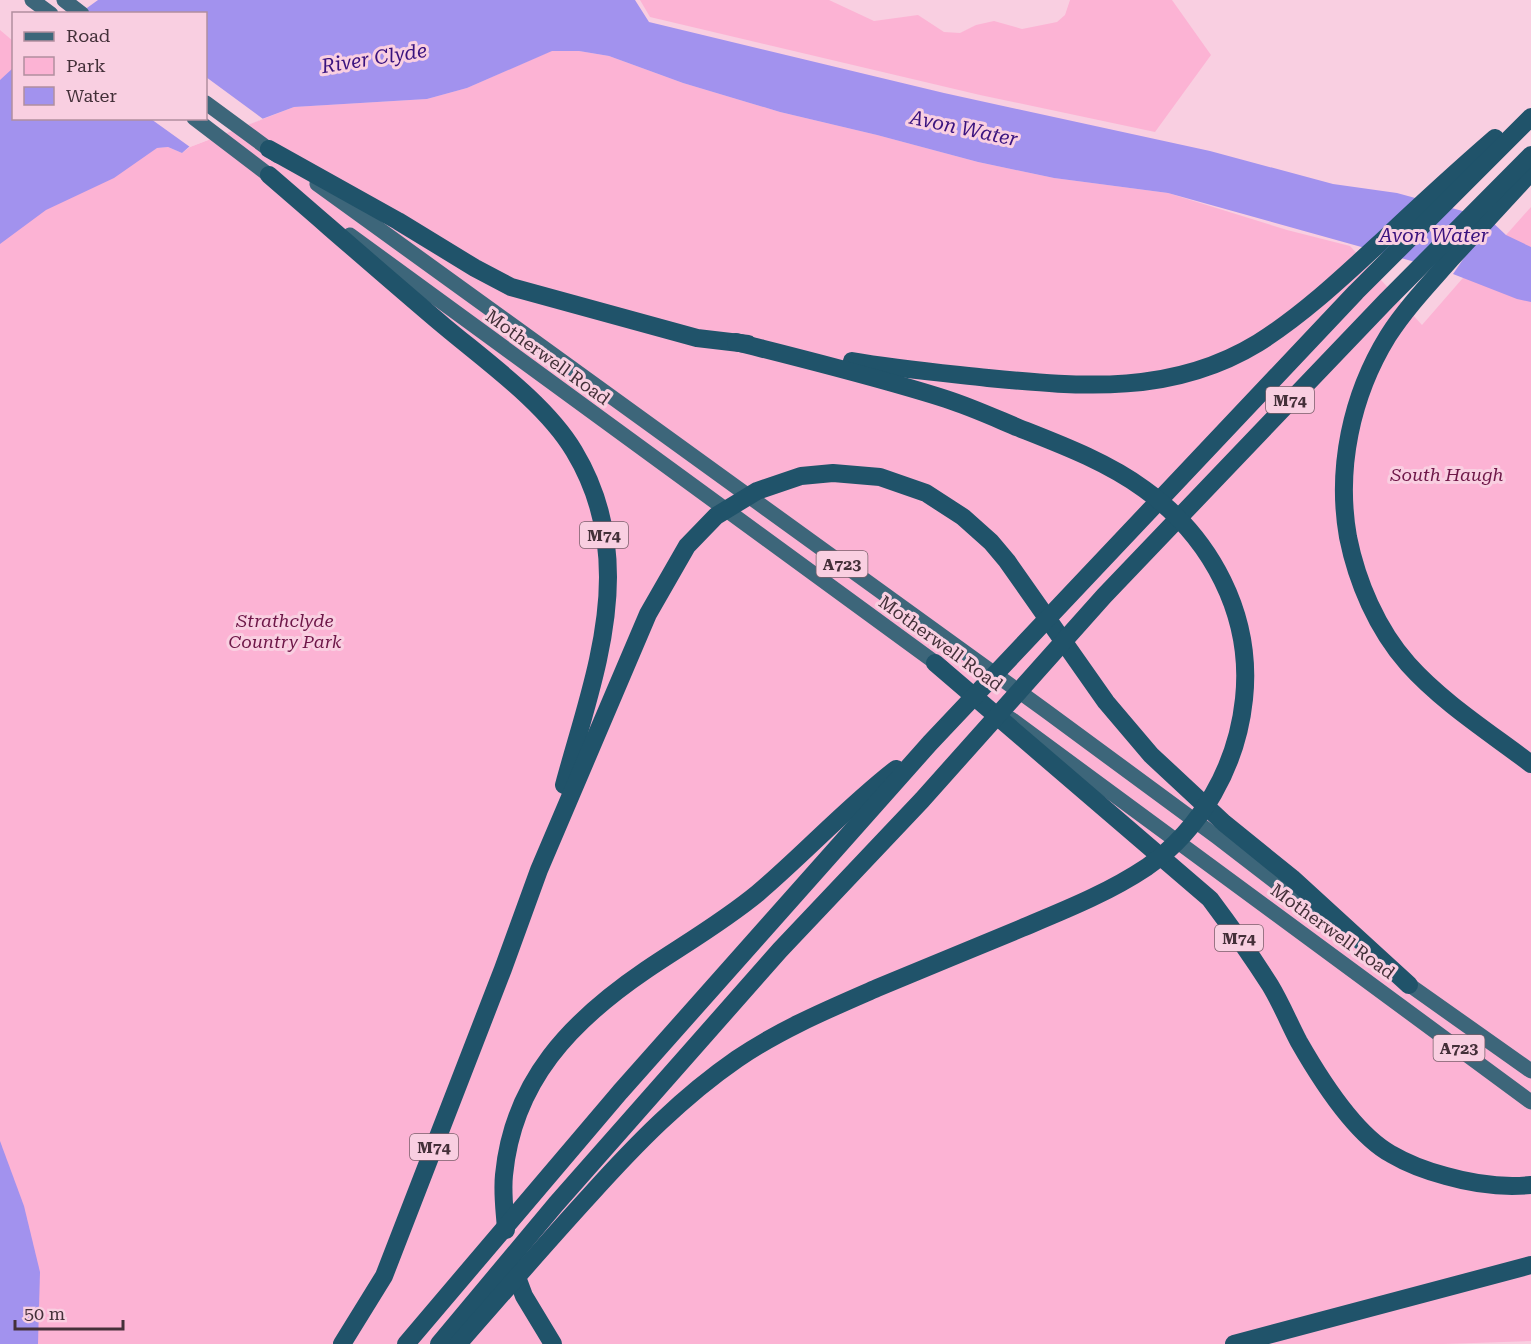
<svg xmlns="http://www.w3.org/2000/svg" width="1531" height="1344" font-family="'Roboto Serif',serif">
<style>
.green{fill:#fcb3d4}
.water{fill:#a292ee}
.pier{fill:#f9cfe1}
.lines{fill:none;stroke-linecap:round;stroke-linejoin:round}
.major{stroke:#3d667a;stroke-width:15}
.highway{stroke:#20536a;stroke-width:18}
.labels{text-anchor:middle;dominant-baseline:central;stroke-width:6;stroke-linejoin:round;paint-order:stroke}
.shield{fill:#f9cfe1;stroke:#7a606b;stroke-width:1.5}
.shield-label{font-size:16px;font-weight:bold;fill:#443039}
.street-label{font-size:18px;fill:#443039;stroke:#f9cfe1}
.park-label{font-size:18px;font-style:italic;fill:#6e1748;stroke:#f9cfe1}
.water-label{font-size:20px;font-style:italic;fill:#39127e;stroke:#f9cfe1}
</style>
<rect width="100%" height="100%" fill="#f9cfe1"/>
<g class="green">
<path d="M640,0H829L874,21L918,15L944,32L960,33L976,25L994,21L1022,29L1057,22L1065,15L1070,0H1172L1211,55L1155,132L980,95L650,17Z"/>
<path d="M0,30L13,41L14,118L157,148L168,147L182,153L190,147L294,107L427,99L467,88L551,51H579L609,56L683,83L780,112L877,135L978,162L1054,178L1168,193L1287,230L1350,246L1422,325L1462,279L1506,235L1531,207V1341L1444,1344H0Z"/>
</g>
<g class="water">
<path d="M98,0H635L649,22L944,93L1210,151L1333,184L1397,193L1488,218L1451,272L1168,193L1054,178L978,162L877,135L780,112L683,83L609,56L579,51H552L467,88L427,99L294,107L190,146L182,153L168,147L157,148L114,178L46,210L0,244V80L13,68L14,118H206V14L80,13Z"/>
<path d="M1490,220L1506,235L1531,247V302L1517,299L1453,274Z"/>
<path d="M0,1141L24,1206L40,1272L38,1344H0Z"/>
</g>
<path class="pier" d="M206,77L263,119L190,147L151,119L206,118Z"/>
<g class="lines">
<g class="major">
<path d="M32,0L51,14"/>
<path d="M64,0L82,14"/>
<path d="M206,103L278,156"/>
<path d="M194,118L278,182"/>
<path d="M317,184L1046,711L1217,837L1339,931"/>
<path d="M350,235L944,669"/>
<path d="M1011,719L1531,1102"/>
<path d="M1401,979L1531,1071"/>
</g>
<g class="highway">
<path d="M269,149L398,221L475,268L511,287L697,338L748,344"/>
<path d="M1531,172C1504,201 1478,230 1451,259C1429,284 1406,308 1388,336C1351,396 1336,469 1348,537C1357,582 1377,629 1408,664C1443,703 1489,732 1531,764"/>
<path d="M269,175C327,225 385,276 444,326C487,362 546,404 574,451C597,489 608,533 608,577C608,647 582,718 564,785"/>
<path d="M852,361C897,369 943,373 988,378C1083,387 1173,395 1258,343C1304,314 1344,276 1384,239C1420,205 1457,171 1495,138"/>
<path d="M935,663L1210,899C1231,927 1251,955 1270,985C1281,1003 1289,1023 1299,1042C1319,1077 1355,1134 1391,1154C1408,1164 1427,1171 1446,1176C1474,1184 1501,1188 1531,1185"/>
<path d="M506,1230C505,1212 502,1194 504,1175C513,1081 571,1021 646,970C683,945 723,922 758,893C805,853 847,807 896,769"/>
<path d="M514,1269L524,1296L553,1344"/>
<path d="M342,1344L384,1276L503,969L539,870L648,614L687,546L716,516L757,491L801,476L833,473L880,477L926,493L963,517L991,542L1007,561L1106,702L1151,755L1224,823L1292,878L1409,985"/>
<path d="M406,1344L620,1092L930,743L1356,292L1531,117"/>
<path d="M439,1344L556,1204L780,950L922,800L1104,596L1386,301L1531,155"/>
<path d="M458,1344C502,1294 546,1243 591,1194C636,1144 682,1097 737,1059C781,1029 829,1009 877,988C925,968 974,948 1022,928C1065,910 1108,893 1147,867C1202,828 1237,766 1244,699C1253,615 1211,537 1144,489C1107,462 1062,445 1019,428C995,418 971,407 946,399C877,377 807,360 736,342"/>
<path d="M1234,1344L1531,1265"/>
</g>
</g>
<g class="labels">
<g class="shield">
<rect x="1266" y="387" width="48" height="26" rx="4.5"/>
<rect x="580" y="522" width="48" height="26" rx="4.5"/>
<rect x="816.5" y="551" width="51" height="26" rx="4.5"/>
<rect x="1215" y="925" width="48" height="26" rx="4.5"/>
<rect x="1433.5" y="1035" width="51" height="26" rx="4.5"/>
<rect x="410" y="1134" width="48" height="26" rx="4.5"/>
</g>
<g class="shield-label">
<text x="1290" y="400">M74</text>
<text x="604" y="535">M74</text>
<text x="842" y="564">A723</text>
<text x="1239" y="938">M74</text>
<text x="1459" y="1048">A723</text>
<text x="434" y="1147">M74</text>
</g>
<g class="street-label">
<text transform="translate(548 357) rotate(36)">Motherwell Road</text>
<text transform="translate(941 643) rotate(36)">Motherwell Road</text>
<text transform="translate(1333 931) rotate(36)">Motherwell Road</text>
</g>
<g class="park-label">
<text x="1447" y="474">South Haugh</text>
<text x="285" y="620">Strathclyde<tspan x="285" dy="21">Country Park</tspan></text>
</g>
<g class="water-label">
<text transform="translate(374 58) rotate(-9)">River Clyde</text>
<text transform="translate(964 128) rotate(12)">Avon Water</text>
<text x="1434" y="235">Avon Water</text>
</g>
</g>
<rect x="12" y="12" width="195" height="108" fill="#f9cfe1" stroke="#b18f9e" stroke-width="1.5"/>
<rect x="24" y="32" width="30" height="9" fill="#3d667a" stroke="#b18f9e" stroke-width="1.5"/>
<text x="66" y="42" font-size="18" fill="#443039">Road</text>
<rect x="24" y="57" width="30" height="18" fill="#fcb3d4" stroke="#b18f9e" stroke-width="1.5"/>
<text x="66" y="72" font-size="18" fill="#443039">Park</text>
<rect x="24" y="87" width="30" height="18" fill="#a292ee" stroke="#b18f9e" stroke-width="1.5"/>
<text x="66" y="102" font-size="18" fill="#443039">Water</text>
<path d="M15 1320v9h108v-9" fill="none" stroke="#443039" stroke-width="3"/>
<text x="24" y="1320" font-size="18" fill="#443039" stroke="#f9cfe1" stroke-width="4.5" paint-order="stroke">50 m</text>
</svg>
